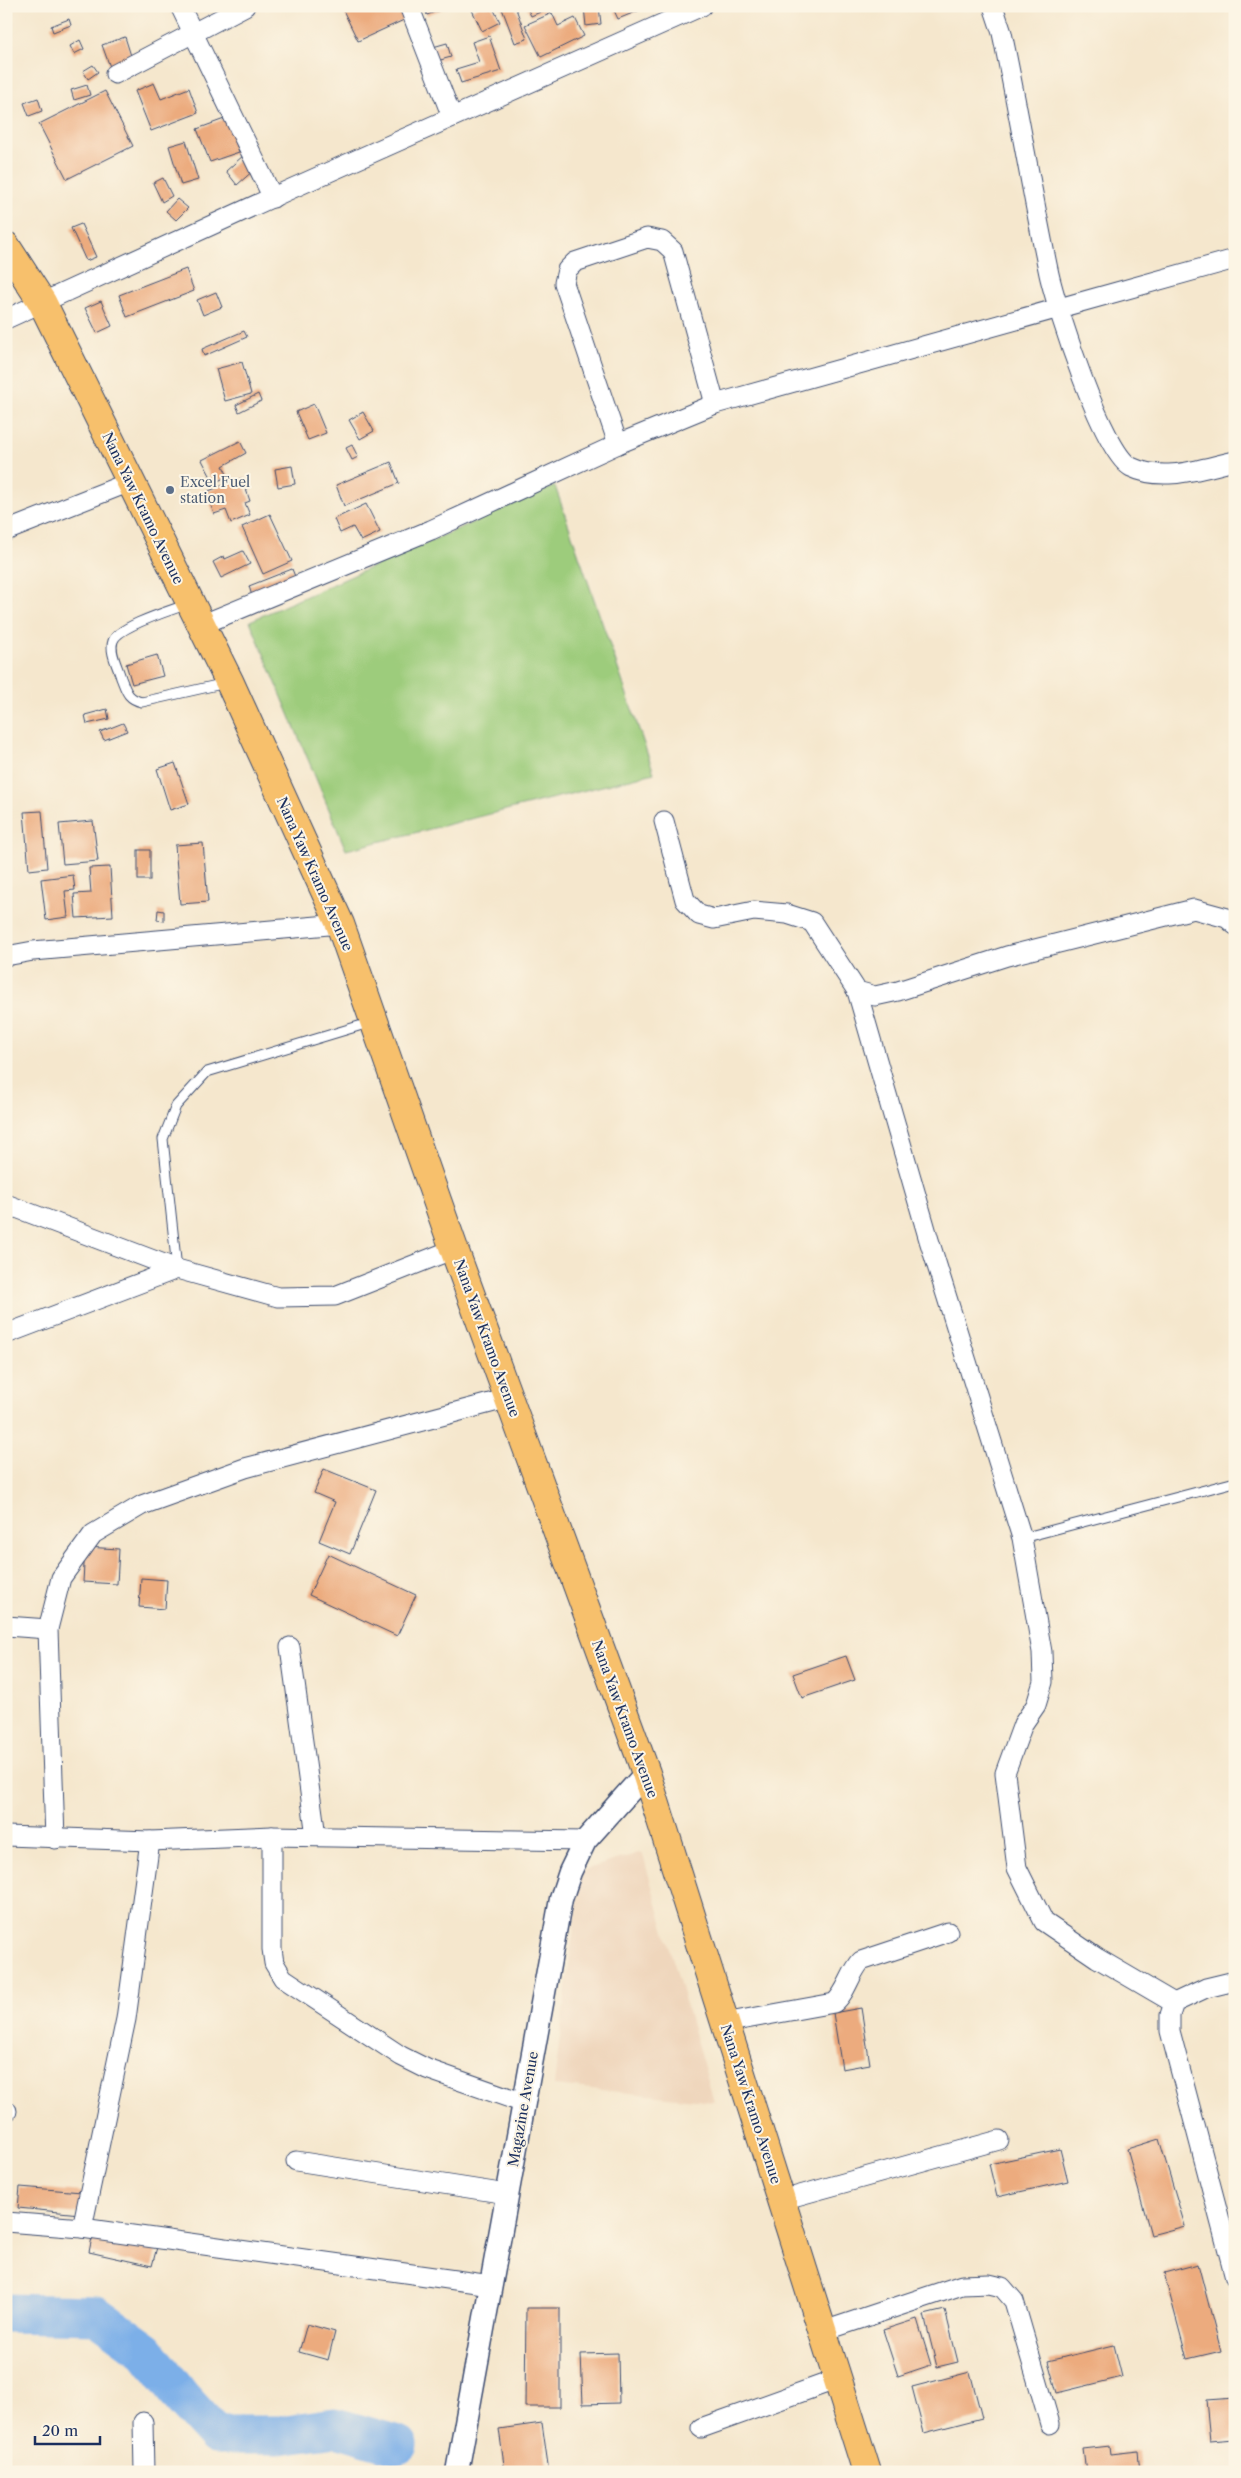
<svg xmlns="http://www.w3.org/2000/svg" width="1241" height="2478" font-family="'Libre Caslon Text',serif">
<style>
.built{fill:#efd6bc}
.park{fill:#9dcc7b;stroke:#5c7e6c}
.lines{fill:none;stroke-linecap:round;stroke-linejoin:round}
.river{stroke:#7bafe8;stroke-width:39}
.building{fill:#ecab7e}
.service-casing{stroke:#3c4b6f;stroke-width:11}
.minor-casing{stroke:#3c4b6f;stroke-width:21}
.tertiary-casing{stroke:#3c4b6f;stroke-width:25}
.primary-casing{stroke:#3c4b6f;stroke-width:30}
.service{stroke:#fff;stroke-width:9}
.minor{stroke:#fff;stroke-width:19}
.tertiary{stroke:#fff;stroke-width:22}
.primary{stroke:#f7c06c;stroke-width:28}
.service-dot{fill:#5c6f8a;stroke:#fcf5e5;stroke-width:2}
.labels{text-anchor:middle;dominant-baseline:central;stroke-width:4;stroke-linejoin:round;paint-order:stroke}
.service-label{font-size:14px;fill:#4e5e75;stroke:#fcf5e5;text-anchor:start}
.street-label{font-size:14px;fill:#1b2f5e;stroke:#fcf5e5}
</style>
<rect width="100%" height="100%" fill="#fcf5e5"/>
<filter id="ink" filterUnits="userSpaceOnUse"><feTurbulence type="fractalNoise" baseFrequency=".02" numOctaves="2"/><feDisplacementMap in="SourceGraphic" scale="10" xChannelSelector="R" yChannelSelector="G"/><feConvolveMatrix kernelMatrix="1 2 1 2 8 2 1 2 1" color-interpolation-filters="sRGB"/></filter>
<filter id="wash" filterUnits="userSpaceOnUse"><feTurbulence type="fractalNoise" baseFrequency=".0096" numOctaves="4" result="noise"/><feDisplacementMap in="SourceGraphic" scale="20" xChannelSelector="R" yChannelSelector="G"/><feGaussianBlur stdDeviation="1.12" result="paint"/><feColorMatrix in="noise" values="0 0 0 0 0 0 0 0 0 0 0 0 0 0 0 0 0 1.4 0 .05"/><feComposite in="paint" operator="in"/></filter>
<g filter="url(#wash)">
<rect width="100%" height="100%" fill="#f5e7cd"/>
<path class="built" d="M642,1852L714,2102L554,2085L581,1871Z"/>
<path class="park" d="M555,486L654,773L346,850L250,621Z"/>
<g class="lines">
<path class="river" d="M6,2313L96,2315L146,2351L182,2398L216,2435H280L335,2427L398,2445"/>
</g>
<g id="blocks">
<g class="building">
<path d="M341,6H399L406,19L358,41Z"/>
<path d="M424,6H450L427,15Z"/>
<path d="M479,6H492L500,22L482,31L472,10Z"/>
<path d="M501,6H515L527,39L515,43Z"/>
<path d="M526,6H543L545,10L531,16Z"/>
<path d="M589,6H599L601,24L586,26L584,7Z"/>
<path d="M612,6H650L618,19Z"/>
<path d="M552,13L558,26L575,18L584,36L541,57L525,25Z"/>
<path d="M69,19L71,25L53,32L51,26Z"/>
<path d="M489,36L501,71L461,83L456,69L479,62L472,42Z"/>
<path d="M125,37L132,59L110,67L102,45Z"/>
<path d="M80,40L84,49L74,54L70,46Z"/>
<path d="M447,43L451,57L437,61L433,47Z"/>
<path d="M93,65L98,72L88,79L83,71Z"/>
<path d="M154,83L161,99L189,88L198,113L151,131L135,91Z"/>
<path d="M87,85L90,95L74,100L71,90Z"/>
<path d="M105,91L133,146L67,179L39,124Z"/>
<path d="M38,98L42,111L29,116L24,103Z"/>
<path d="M227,118L239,152L210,162L197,129Z"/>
<path d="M186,141L198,180L181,185L169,146Z"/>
<path d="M244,155L255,169L237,185L226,171Z"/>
<path d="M163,178L172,196L162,202L153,183Z"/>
<path d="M177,199L188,208L176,220L166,211Z"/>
<path d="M81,224L96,257L86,261L71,228Z"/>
<path d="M186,269L194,291L127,317L119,295Z"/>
<path d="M216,292L222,307L203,315L197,300Z"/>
<path d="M101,301L112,326L97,333L85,308Z"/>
<path d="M244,331L247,337L204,356L202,349Z"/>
<path d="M242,362L251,394L225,401L216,369Z"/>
<path d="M258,394L261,401L239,412L236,405Z"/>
<path d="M314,404L326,433L308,440L296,412Z"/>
<path d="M363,412L374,431L360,439L349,420Z"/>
<path d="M240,441L246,453L223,466L228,476L214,483L202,460Z"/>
<path d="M352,445L358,457L352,460L346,448Z"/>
<path d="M391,462L399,483L344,506L336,485Z"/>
<path d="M292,466L295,484L278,487L275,469Z"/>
<path d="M242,478L250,501L245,503L250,515L231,523L226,510L214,514L206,492Z"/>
<path d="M366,504L380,532L361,541L353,527L340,533L334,519Z"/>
<path d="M270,514L292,561L263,574L242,527Z"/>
<path d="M243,551L250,564L221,578L213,562L224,556L225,559Z"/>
<path d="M292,569L296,579L252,596L249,586Z"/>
<path d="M157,655L163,676L132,684L126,664Z"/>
<path d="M107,709L109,719L87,724L85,715Z"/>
<path d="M123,723L127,731L104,740L100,732Z"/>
<path d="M175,763L189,804L170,810L157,769Z"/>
<path d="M42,811L47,868L29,870L24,812Z"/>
<path d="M93,821L98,861L63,864L59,824Z"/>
<path d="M203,843L208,902L180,904L175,845Z"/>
<rect x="138" y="850" width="12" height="30"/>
<path d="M110,867L113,916L76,918L74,894L91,893L89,868Z"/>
<path d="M73,875L75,890L65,891L68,917L46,920L41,879Z"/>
<path d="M158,910L164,911V921L157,920Z"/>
<path d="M324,1469L376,1490L350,1554L319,1541L335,1502L314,1493Z"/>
<path d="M85,1547L119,1549L117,1584L83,1582Z"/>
<path d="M328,1554L416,1595L397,1636L309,1595Z"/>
<path d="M141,1578L167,1580L165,1609L139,1607Z"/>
<path d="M846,1656L855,1680L802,1698L793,1674Z"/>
<path d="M861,2008L870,2064L842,2069L833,2013Z"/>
<path d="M1159,2139L1185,2226L1151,2235L1127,2149Z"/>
<path d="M1060,2149L1068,2181L997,2197L989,2164Z"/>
<path d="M20,2187L82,2192L80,2214L18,2208Z"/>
<path d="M93,2233L157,2247L152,2266L89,2252Z"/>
<path d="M1198,2264L1221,2351L1187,2359L1164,2273Z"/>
<path d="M526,2308H560V2407H525Z"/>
<path d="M945,2310L958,2362L937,2367L924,2315Z"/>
<path d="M917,2319L931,2365L898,2376L883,2330Z"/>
<path d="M307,2324L335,2332L328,2360L299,2352Z"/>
<path d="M1114,2345L1122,2377L1057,2393L1048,2361Z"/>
<path d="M618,2353L619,2403L583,2404L581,2354Z"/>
<path d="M970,2372L982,2418L924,2433L912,2387Z"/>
<path d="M1235,2398V2439L1210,2441L1206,2400Z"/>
<path d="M542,2423L549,2472H505L499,2429Z"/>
<path d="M1110,2446L1111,2454L1138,2451L1140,2472H1086L1083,2449Z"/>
</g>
</g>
</g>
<g filter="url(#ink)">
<use href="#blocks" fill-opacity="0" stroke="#3c4b6f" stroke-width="1"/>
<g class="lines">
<defs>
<g id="service">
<path d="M188,604C172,610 118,626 113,641C109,652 118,667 121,678C126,690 127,699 142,702L226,683"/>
<path d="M177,1269L163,1139L176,1106L207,1072L372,1022"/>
<path d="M1022,1538L1235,1482"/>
</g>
<g id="minor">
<path d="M180,6L273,198"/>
<path d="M409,6L452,117"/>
<path d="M993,6L1002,33C1019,113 1032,194 1049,274C1057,309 1103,453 1131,467C1164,483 1202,468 1235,461"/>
<path d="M115,74L245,6"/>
<path d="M6,319L293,188L702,6"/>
<path d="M618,444L564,283L567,270L575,262L647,238L662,241L673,251L715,404"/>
<path d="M6,531L130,482"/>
<path d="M201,625L431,530L618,444L715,404L1235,259"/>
<path d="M664,821L685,900L699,915L714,919L754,911L787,914L812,922L857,991L875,996L898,991L1007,956L1194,909L1227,918L1235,925"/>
<path d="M6,956L33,951L340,924"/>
<path d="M857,991L929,1240L1022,1538L1042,1652L1043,1682L1036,1705L1023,1724L1005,1773L1017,1868L1044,1922L1097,1958L1174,2003"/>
<path d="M6,1204L177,1269"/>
<path d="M6,1334L177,1269L278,1297L335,1296L454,1249"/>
<path d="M6,1626L48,1629"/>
<path d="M290,1647L316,1836"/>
<path d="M6,1836L150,1841L272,1836L585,1841"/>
<path d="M272,1836V1949L274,1963L283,1978L401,2056L427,2069L524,2103"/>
<path d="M55,1839L48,1629L61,1578L93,1534L142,1505L245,1468L509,1398"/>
<path d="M1235,1981L1206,1988L1174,2003L1170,2015V2031L1235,2277"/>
<path d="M724,2023L834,2003C846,1994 850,1973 861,1961L948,1932"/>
<path d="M6,2111H7"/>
<path d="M296,2161L507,2194"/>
<path d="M782,2200L999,2140"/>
<path d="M6,2222L82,2228L491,2285"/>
<path d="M82,2228L126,2019L150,1841"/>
<path d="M824,2331L962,2285L989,2284L1002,2287L1014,2301L1050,2424"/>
<path d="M143,2422L144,2472"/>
<path d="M701,2428L838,2379"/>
</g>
<path id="tertiary" d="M457,2472L561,1899L570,1872L585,1841L646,1773"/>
<path id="primary" d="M6,246L42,302L230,683L340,924L454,1249L646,1773L867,2472"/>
</defs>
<use href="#service" class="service-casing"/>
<use href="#minor" class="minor-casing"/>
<use href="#tertiary" class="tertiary-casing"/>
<use href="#primary" class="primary-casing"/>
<use href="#service" class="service"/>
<use href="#minor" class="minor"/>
<use href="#tertiary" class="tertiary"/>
<use href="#primary" class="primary"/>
</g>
</g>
<circle class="service-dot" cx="170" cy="490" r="5"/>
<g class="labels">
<g class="service-label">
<text x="180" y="482">Excel Fuel<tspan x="180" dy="16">station</tspan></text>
</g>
<g class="street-label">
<text transform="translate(143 508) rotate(64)">Nana Yaw Kramo Avenue</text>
<text transform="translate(315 874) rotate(66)">Nana Yaw Kramo Avenue</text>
<text transform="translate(487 1338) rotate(70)">Nana Yaw Kramo Avenue</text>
<text transform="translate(625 1719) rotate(70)">Nana Yaw Kramo Avenue</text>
<text transform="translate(751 2104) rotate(72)">Nana Yaw Kramo Avenue</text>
<text transform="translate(523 2109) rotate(-80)">Magazine Avenue</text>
</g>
</g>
<rect width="1241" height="2478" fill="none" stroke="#fcf5e5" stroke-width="25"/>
<path d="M35 2436v8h65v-8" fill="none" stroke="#1b2f5e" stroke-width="2.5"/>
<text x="42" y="2436" font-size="15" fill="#1b2f5e" stroke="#fcf5e5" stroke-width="4" paint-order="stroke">20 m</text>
</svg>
